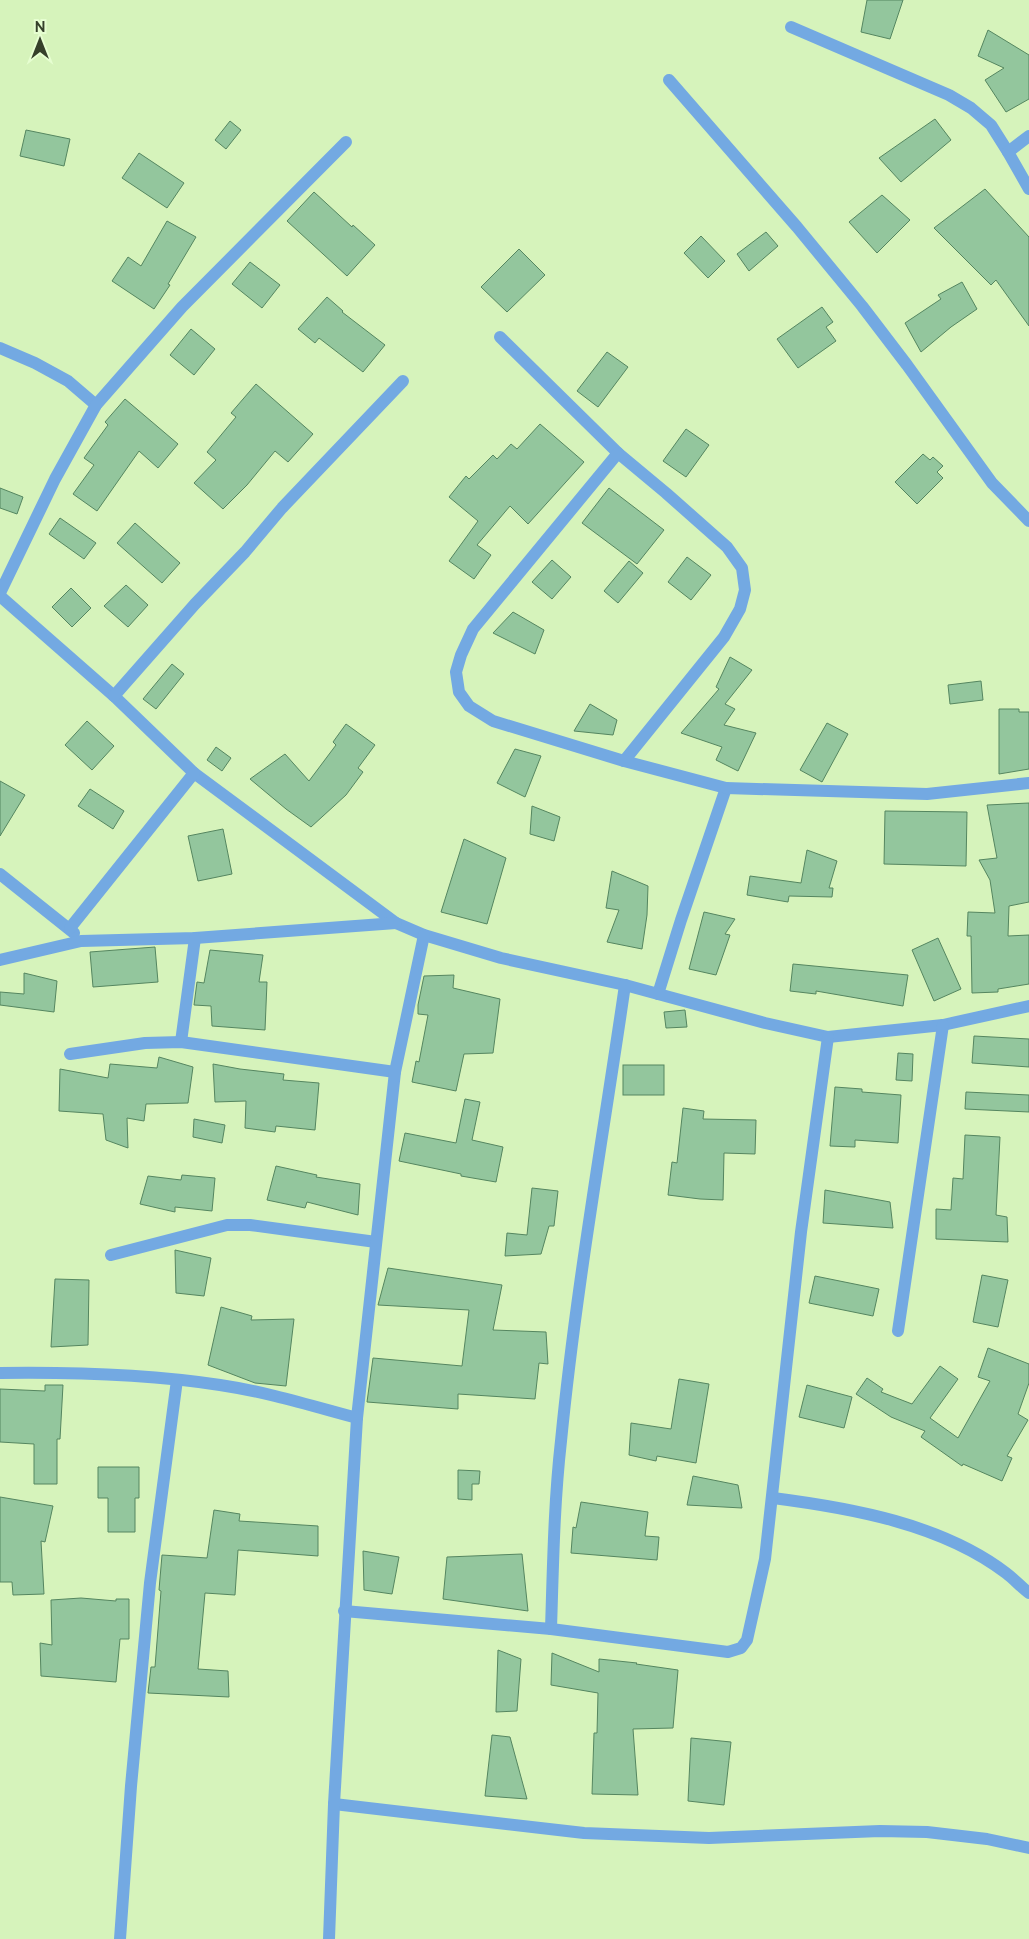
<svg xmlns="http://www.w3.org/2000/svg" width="1029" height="1939" font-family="Raleway,sans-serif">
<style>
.building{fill:#93c69d;stroke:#558660}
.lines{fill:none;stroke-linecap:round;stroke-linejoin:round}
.street{stroke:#73a9e2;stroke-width:12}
</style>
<rect width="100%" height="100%" fill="#d6f3bb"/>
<g class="building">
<path d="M867,0H903L890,39L861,32Z"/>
<path d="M988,30L1029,55V99L1006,112L985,80L1004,68L978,56Z"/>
<path d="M935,119L951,140L901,182L879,158Z"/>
<path d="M230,121L241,130L226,149L215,140Z"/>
<path d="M26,130L70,139L64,166L20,156Z"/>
<path d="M139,153L184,183L167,208L122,178Z"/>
<path d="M985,189L1029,237V326L996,280L991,285L934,228Z"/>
<path d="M314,192L352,227L353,225L375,245L347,276L287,221Z"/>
<path d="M882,195L910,220L877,253L849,222Z"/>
<path d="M167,221L196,237L168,284L170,285L154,309L112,281L128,257L141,266Z"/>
<path d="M766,232L778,246L749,271L737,254Z"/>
<path d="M701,236L725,261L708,278L684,253Z"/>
<path d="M519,249L545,275L507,312L481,287Z"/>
<path d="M250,262L280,285L262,308L232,284Z"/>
<path d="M962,282L977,309L951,327L921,352L905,323L941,299L938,295Z"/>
<path d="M327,297L343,311L342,312L385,345L363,372L319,338L315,343L298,329Z"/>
<path d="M822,307L833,322L826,327L836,341L798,368L777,339Z"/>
<path d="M191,329L215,349L194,375L170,355Z"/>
<path d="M607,352L628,367L598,407L577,391Z"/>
<path d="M256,384L313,434L288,462L275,451L247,485L223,509L194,483L216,460L207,452L236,417L231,413Z"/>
<path d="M125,399L178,444L158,468L139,451L97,511L73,494L94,465L84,458L108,425L105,422Z"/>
<path d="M540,424L584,462L528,524L510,506L477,545L491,555L474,579L449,561L478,521L449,497L466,476L469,479L493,455L497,459L511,444L517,449Z"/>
<path d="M686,429L709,445L686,477L663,461Z"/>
<path d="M923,454L930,460L933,457L943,466L937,472L943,478L917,504L895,482Z"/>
<path d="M0,488L23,497L17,514L0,508Z"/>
<path d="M609,488L664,530L637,564L582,523Z"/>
<path d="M60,518L96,543L84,559L49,534Z"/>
<path d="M135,523L180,563L162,583L117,543Z"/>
<path d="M687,557L711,575L691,600L668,582Z"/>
<path d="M552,560L571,577L552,599L532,582Z"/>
<path d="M629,561L643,573L618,603L604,591Z"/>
<path d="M126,585L148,605L128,627L104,606Z"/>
<path d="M71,588L91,608L72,627L52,607Z"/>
<path d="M513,612L544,630L535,654L493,633Z"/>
<path d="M730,657L752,670L725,704L735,709L724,725L756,733L738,771L716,760L722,747L681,733L719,689L716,687Z"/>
<path d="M172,664L184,674L156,709L143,699Z"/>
<path d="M981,681L983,700L950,704L948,685Z"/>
<path d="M590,704L617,720L613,735L574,731Z"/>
<path d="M999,709H1019V712H1029V769L999,774Z"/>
<path d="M87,721L114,746L92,770L65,745Z"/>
<path d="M827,723L848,734L822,782L800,770Z"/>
<path d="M346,724L375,745L358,768L363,772L346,795L311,827L286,809L250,779L285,754L309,781L336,745L333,742Z"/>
<path d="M216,747L231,758L222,771L207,760Z"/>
<path d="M515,749L541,756L525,797L497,783Z"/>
<path d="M0,781L25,795L0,836Z"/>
<path d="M90,789L124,811L113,829L78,806Z"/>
<path d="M1029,803V902L1009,906L1008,936L1029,935V984L998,989V992L972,993L971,936H967L968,912L995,913L990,880L979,860L997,858L987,805Z"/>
<path d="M532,806L560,817L554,841L530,834Z"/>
<path d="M885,811L967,812L966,866L884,864Z"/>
<path d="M223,829L232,874L198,881L188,836Z"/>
<path d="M464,839L506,858L487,924L441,912Z"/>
<path d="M807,850L837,861L829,888H833L832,897L789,896L788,902L747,895L750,876L801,883Z"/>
<path d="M612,871L648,886L647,915L642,949L607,942L619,910L606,908Z"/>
<path d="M704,912L735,919L725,934L730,935L716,975L689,969Z"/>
<path d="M938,938L961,989L934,1001L912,950Z"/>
<path d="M155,947L158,982L93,987L90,952Z"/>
<path d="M210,950L263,955L259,982H267L265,1030L212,1026L211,1006L194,1005L197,982L204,983Z"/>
<path d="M793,964L908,975L903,1006L816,991V994L790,991Z"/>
<path d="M24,973L57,981L54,1012L0,1005V992L24,994Z"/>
<path d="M454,975L453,988L500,999L493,1053L464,1054L456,1091L412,1082L416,1061L419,1062L428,1015L418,1014V1005L424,976Z"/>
<path d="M685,1010L687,1027L666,1028L664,1012Z"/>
<path d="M974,1036L1029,1039V1067L972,1063Z"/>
<path d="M898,1053L913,1054L912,1081L896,1080Z"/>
<path d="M159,1057L193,1067L188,1103L146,1104L144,1121L127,1118L128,1148L106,1140L103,1114L59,1111L60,1069L108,1078L110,1064L157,1068Z"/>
<path d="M213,1064L240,1069L284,1074L283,1080L319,1083L315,1130L276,1126L275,1132L245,1128L246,1101L215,1102Z"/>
<rect x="623" y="1065" width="41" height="30"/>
<path d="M835,1087L862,1089V1092L901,1095L898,1143L855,1140V1147L830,1146Z"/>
<path d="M966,1092L1029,1095V1112L965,1109Z"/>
<path d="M465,1099L480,1102L472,1140L503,1147L496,1182L461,1176V1174L399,1161L405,1133L456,1143Z"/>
<path d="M683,1108L704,1111L703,1119L756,1120L755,1154L724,1153L723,1200L700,1199L668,1195L672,1162L677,1163Z"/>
<path d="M194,1119L225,1125L222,1143L193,1137Z"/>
<path d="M965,1135L1000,1137L996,1215L1007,1217L1008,1242L936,1239V1209L951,1210L953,1178L963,1179Z"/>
<path d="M276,1166L317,1175L316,1177L360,1184L358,1215L307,1202L305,1208L267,1200Z"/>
<path d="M182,1175L215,1178L212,1211L175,1207V1212L140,1204L148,1176L181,1180Z"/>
<path d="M532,1188L558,1191L554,1226H549L541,1254L505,1256L507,1233L527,1235Z"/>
<path d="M825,1190L890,1202L893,1228L823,1223Z"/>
<path d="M175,1250L211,1258L204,1296L176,1293Z"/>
<path d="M388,1268L502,1285L493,1330L546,1332L548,1364L539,1363L535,1399L458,1394V1409L367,1402L373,1358L462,1366L469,1310L378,1305Z"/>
<path d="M982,1275L1008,1280L998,1327L973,1322Z"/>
<path d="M815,1276L879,1289L873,1316L809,1303Z"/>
<path d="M55,1279L89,1280L88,1345L51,1347Z"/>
<path d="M221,1307L252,1316L251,1320L294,1319L286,1386L255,1383L208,1365Z"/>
<path d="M988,1348L1029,1364V1383L1018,1414L1028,1420L1007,1456L1012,1458L1002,1481L963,1464L962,1466L921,1437L925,1431L891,1417L856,1394L867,1378L883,1389L881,1392L912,1404L940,1366L958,1379L930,1418L958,1438L990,1381L978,1377Z"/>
<path d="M679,1379L709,1384L696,1463L657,1456L656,1461L629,1455L631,1423L671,1429Z"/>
<path d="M45,1385H63L60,1439H57V1484H34V1444L0,1442V1389L45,1391Z"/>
<path d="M807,1385L852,1397L844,1428L799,1417Z"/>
<path d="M98,1467H139V1498H135V1532H108V1498H98Z"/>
<path d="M458,1470L480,1471L479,1484H472V1500L458,1499Z"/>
<path d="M693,1476L738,1485L742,1508L687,1505Z"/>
<path d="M0,1497L53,1506L45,1542L41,1541L44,1594L13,1595L12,1582H0Z"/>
<path d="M581,1502L648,1512L645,1536L659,1537L657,1560L571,1553L573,1527L576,1528Z"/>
<path d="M214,1510L240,1514L239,1521L318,1526V1556L238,1550L235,1595L205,1593L198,1669L228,1671L229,1697L148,1693L151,1667H155L161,1591L159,1590L162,1555L207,1558Z"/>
<path d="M363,1551L399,1557L392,1594L364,1590Z"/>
<path d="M522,1554L528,1611L443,1599L447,1557Z"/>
<path d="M81,1598L116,1601V1599H129V1639H120L116,1682L41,1676L40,1643L52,1645L51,1600Z"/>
<path d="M498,1650L521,1659L517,1711L496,1712Z"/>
<path d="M552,1653L599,1672V1659L637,1663L636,1664L678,1670L673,1728L633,1729L638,1795L592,1794L594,1733H597L598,1693L551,1685Z"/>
<path d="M492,1735L510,1737L527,1799L485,1796Z"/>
<path d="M691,1738L731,1742L724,1805L688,1801Z"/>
</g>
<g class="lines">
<g class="street">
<path d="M791,27L949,95L971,108L991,125L1008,152"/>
<path d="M669,80L797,227L862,306L907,365L992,483L1029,521"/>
<path d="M1029,136L1008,152L1029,189"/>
<path d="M500,337L618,453L666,493L727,547L742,568L745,590L740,609L724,637L624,761"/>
<path d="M0,348L35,363L68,381L96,405"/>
<path d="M618,453L473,629L461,655L456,672L459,692L469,706L493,721L624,761L726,788L681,920L658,994"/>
<path d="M0,593L55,479L96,405L182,307L346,142"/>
<path d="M0,596L114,696L194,773L396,923L424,935L501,958L625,985L765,1023L828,1037L943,1025L1029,1006"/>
<path d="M114,696L195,604L245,552L282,508L403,381"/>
<path d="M726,788L927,794L1029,783"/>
<path d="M0,874L74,933"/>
<path d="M70,928L194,773"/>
<path d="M0,960L81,941L195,938L396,923"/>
<path d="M181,1042L195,938"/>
<path d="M70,1054L145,1043L181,1042L395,1072"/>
<path d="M111,1255L227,1225H250L376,1242"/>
<path d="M898,1331L943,1025"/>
<path d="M0,1373C74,1372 147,1374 220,1385C267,1392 312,1406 357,1418"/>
<path d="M773,1498C851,1508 942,1524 1006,1573C1014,1579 1021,1587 1029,1593"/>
<path d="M344,1611L551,1629L728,1652L741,1648L747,1640L765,1559L801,1232L828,1037"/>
<path d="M551,1629C553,1566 554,1503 561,1441C576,1288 603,1137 625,985"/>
<path d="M334,1804L584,1833L709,1838L880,1831L927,1832L987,1839L1029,1848"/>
<path d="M120,1939L131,1786L150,1583L177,1380"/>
<path d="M329,1939L334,1804L357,1418L395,1072L424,935"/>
</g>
</g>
<g transform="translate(40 40)" stroke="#e6fed1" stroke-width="4" paint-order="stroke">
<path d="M0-4L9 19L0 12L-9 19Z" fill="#35402a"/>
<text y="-8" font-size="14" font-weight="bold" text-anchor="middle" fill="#35402a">N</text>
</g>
</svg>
